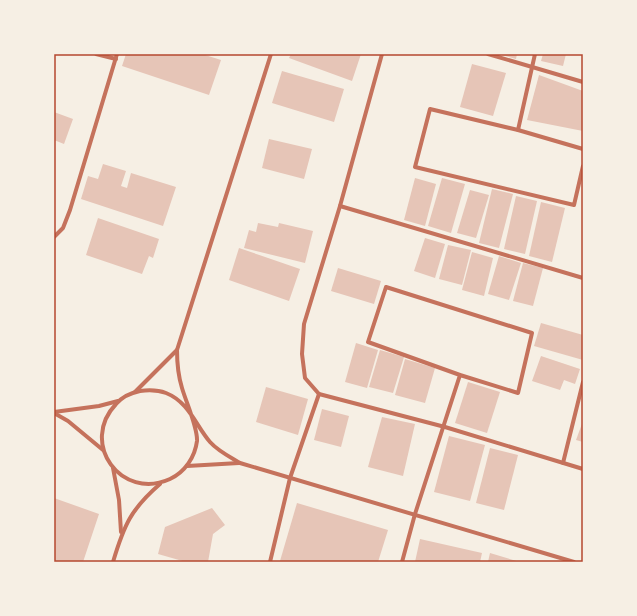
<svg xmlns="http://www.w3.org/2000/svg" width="637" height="616" font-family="Barlow,sans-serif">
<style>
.building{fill:#e6c5b7}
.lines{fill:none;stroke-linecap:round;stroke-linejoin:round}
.minor{stroke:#c5725c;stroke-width:4}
.neatline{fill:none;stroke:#b5482f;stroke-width:1.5}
</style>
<rect width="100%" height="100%" fill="#f6efe4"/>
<g class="building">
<path d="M126,54H202L221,60L209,95L122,66Z"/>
<path d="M291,54H361L352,81L289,58Z"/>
<path d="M498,54H517L516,59Z"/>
<path d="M543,54H566L563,66L541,61Z"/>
<path d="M472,64L506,73L493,116L460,107Z"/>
<path d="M282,71L344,89L334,122L272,103Z"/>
<path d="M539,75L583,91V131L527,120Z"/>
<path d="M54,112L73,119L64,144L54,140Z"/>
<path d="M269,139L312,149L304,179L262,168Z"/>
<path d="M103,164L126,171L121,186L127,188L131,173L176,187L163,226L81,199L88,176L98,179Z"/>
<path d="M415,178L436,184L425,226L404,220Z"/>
<path d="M442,178L465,184L451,233L428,226Z"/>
<path d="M492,189L513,194L499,248L479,243Z"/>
<path d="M470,190L489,195L476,238L457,233Z"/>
<path d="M516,196L537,201L525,254L504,249Z"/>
<path d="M541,202L565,208L552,262L529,256Z"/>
<path d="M98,218L159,239L153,258L149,256L142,274L86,255Z"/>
<path d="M258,223L278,227L279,223L313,231L305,263L244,248L249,230L256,232Z"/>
<path d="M425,238L445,244L435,278L414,271Z"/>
<path d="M448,245L471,250L462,285L439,279Z"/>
<path d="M239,248L300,269L289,301L229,280Z"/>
<path d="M472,252L493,258L484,296L462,290Z"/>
<path d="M499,256L521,263L509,300L488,294Z"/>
<path d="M523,263L543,268L533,306L513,301Z"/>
<path d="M338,268L381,281L374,304L331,291Z"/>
<path d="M541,323L583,335V360L534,346Z"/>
<path d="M356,343L378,350L367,388L345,382Z"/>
<path d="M380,350L404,357L393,393L369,387Z"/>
<path d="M541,356L580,369L575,384L564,380L560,390L532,381Z"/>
<path d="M405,359L435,368L425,403L395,395Z"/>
<path d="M468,382L500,392L487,433L455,423Z"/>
<path d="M266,387L308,399L298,435L256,422Z"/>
<path d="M322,409L349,416L341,447L314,440Z"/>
<path d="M382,417L415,424L403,476L368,467Z"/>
<path d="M583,421V442L576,440Z"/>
<path d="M449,436L485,445L470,501L434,492Z"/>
<path d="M490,448L518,455L504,510L476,503Z"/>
<path d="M54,498L99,514L83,562H54Z"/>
<path d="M297,503L388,530L378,562L280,561Z"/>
<path d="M212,508L225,525L213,534L208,562H186L158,554L165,527Z"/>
<path d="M420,539L482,553L480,562H415Z"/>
<path d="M490,553L520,562H488Z"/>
</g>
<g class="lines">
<g class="minor">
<path d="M96,54L116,59"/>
<path d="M271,54L177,350C177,363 178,375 182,388C186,402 198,428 197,441C195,457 185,472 170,479C121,501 79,443 116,404C122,397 130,393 140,391C148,390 158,390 166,393C189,402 196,426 210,442C218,451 230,457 240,463L574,562"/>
<path d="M382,54L340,206L304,324L302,354L305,378L319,394L445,427L583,469"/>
<path d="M488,54L583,82"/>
<path d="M518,130L535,54"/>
<path d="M583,149L518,130L430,109L415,167L574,205L583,166"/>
<path d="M340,206L583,278"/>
<path d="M54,237L63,228L70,210L117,54"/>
<path d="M135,392L177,350"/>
<path d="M54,412L99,406L118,401"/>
<path d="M54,413L68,421L103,450"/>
<path d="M563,463L583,382"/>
<path d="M187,466L239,463"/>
<path d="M113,468L119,500L121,532"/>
<path d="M113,562C124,525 131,509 160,484"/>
<path d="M270,562L290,478L319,394"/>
<path d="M402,562L415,514L460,375L518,393L532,333L386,287L368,342L460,375"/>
</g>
</g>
<rect width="637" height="616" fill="none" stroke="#f6efe4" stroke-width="110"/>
<rect x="55" y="55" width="527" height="506" class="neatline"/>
</svg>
